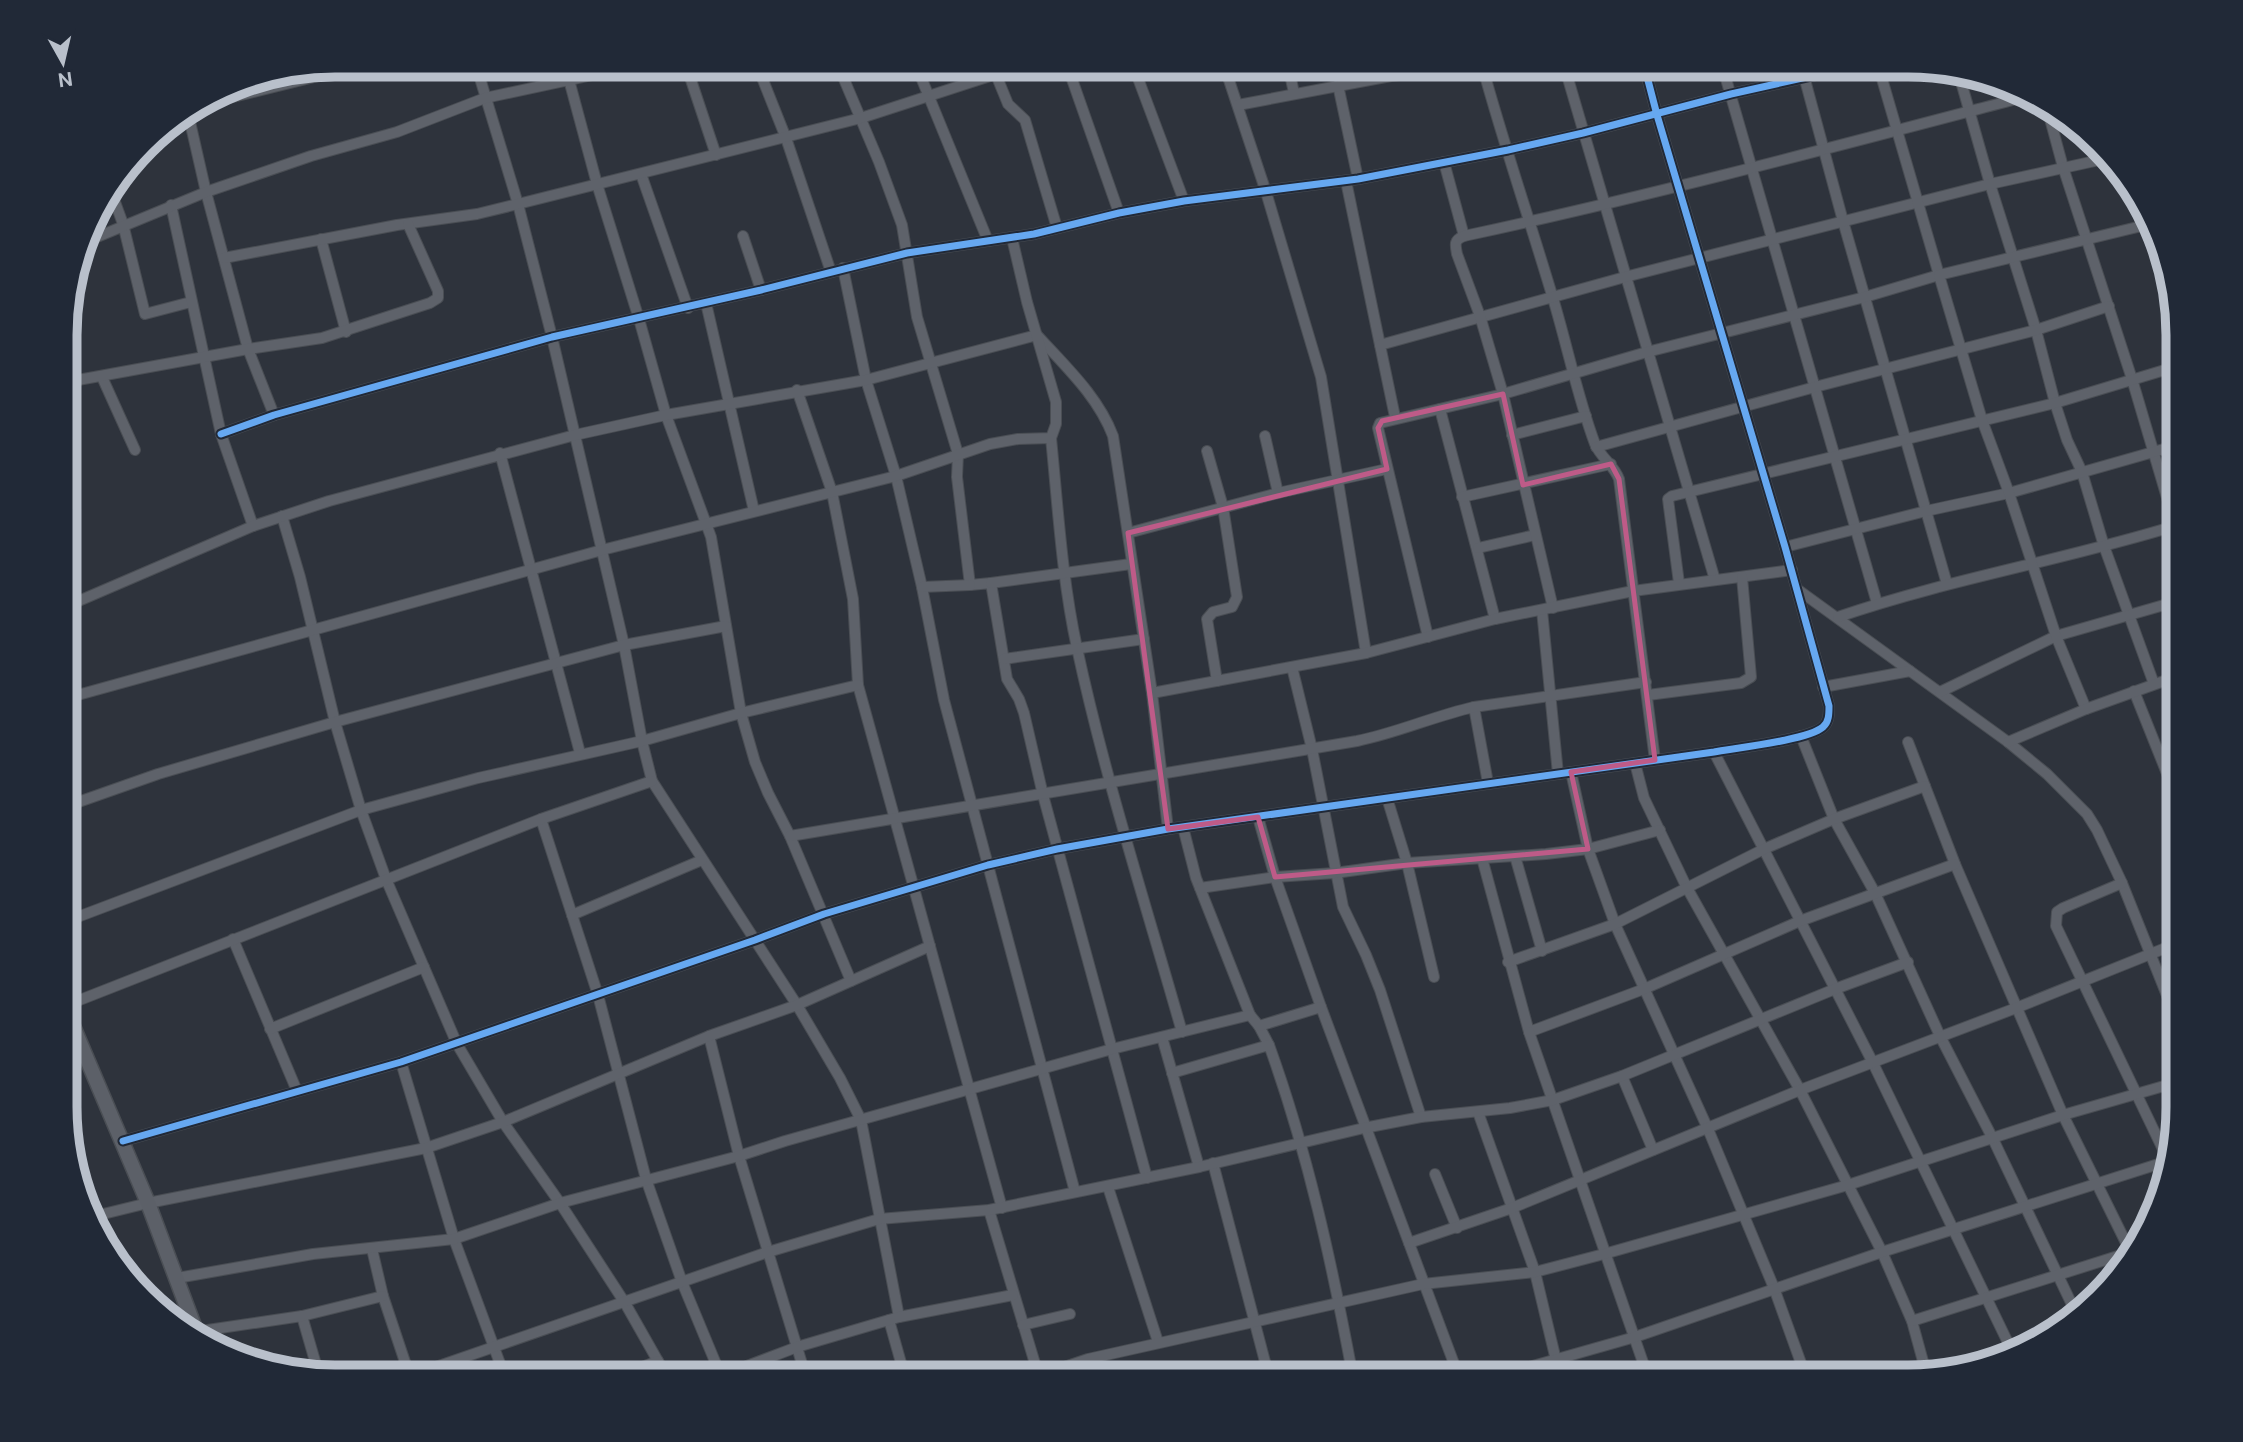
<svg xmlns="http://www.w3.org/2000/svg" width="2243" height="1442" font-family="'Public Sans',sans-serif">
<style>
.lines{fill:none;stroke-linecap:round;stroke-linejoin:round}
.street-casing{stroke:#4a4e54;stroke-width:12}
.secondary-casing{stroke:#4a4e54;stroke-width:17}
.street{stroke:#5e626a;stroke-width:10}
.secondary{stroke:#5c6068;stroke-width:14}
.cycleway-casing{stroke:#212937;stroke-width:11}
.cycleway{stroke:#66a8f1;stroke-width:7}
.marked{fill:none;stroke:#be5b88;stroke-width:5;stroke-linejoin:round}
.rim{fill:none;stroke:#b9c0cb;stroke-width:9}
</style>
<rect width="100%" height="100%" fill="#2e333c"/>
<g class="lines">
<defs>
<g id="street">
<path d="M476,65L518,204L552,337L624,645L642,741L652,781L797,1005L840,1078L861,1120L899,1317"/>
<path d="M565,65L597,184L639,319L666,415L711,537L741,713L755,762L768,793L790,836L851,981"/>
<path d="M686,65L716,155"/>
<path d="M757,65L786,138L831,272"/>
<path d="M838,65L879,162L902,225L917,317L958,454L957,477L970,585L991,583L1007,679L1019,699L1024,713L1043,795L1147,1178"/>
<path d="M916,65L988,241"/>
<path d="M992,65L1008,104L1025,120L1057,228"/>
<path d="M1067,65L1119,213"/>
<path d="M1133,65L1184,201"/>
<path d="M1224,65L1266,192L1321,377L1366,653"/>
<path d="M1288,65L1294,93"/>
<path d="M1361,65L1366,80"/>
<path d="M1482,65C1503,142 1529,218 1552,295C1567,344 1577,396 1595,444C1601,458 1614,465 1619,479L1655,760"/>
<path d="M1564,65L1715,580"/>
<path d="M1722,65L1877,603"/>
<path d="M1801,65L1843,221L1947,584"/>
<path d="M1958,71L1990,184L2036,330L2055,403L2067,440L2082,472L2104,546L2154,684"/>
<path d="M1338,85L1358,179"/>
<path d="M2046,104L2063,167L2132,379L2178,535"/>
<path d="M200,105L363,65"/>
<path d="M1238,105L1391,76L1484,65"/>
<path d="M188,113L206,192L248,349L274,415"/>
<path d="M1444,162L1464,236"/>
<path d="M641,174L688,308"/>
<path d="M1346,181L1380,345"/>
<path d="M111,191L123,224L145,314L191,302"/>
<path d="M171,205L221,434L253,526"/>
<path d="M743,236L761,290"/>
<path d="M321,239L346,332"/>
<path d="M85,242L206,192L311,156L397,132L485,98L639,65"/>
<path d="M224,258L397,225L477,214L518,204L861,118L1024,65"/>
<path d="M843,268L866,380L896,476L922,587L944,700L1075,1192"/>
<path d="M706,303L754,511"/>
<path d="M102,377L135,450"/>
<path d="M67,382L248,349L322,338L430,303L438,298V291L408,224"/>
<path d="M797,390L832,492L853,599L858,685L1002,1208"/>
<path d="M1440,409L1495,619"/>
<path d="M1395,417L1380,345L1625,277L1990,184L2104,159"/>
<path d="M221,434L274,415L552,337L761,290L907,253L1034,234L1119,213L1184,201L1358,179L1508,150L1583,133L1731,94L1861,65"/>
<path d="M1512,435L1586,416"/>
<path d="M1265,436L1278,493"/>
<path d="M1051,438C1058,508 1062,579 1077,648C1105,778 1146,905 1182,1032"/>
<path d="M1596,447L1815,387L2036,330L2109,306"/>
<path d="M1207,451L1223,507L1237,597L1232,607L1213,612L1207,619L1217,681"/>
<path d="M500,453L580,753"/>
<path d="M1462,497L1611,464"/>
<path d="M282,516L300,577L335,722L361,810L386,879L457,1044L503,1122L560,1203L625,1303L667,1377"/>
<path d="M1128,533L1278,493L1387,469"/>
<path d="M1785,547L1926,511L2009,493L2178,445"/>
<path d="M1478,548L1535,535"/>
<path d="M991,583L1131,564"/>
<path d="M1679,583L1669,507L1668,499L1672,496L2055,403L2178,366"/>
<path d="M922,587L970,585"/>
<path d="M1797,589L2008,742L2047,774L2087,814L2097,830L2122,883L2178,1023"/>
<path d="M67,606L253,526L329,501L575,435L666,415L866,380L1037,335C1065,366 1098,396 1113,436L1152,693L1168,829"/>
<path d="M1553,608L1503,394L1480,316L1457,254C1455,244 1454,240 1464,236C1654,195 1841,145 2028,96"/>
<path d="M1542,610L1558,774"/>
<path d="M1838,617C1949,579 2065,560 2178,525"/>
<path d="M1428,637L1378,428L1380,423L1503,394L1647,352L1865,297L1939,275L1878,65"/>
<path d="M1004,659L1144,639"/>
<path d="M1292,667L1312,749L1343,907L1366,955L1380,990L1421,1117"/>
<path d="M1823,687L1910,671"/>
<path d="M2134,691L2178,801"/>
<path d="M1940,692L2056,636L2178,601"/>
<path d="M1152,693L1366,653L1495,619L1633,591L1792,570"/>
<path d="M1648,695L1741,683L1751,677L1742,577"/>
<path d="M67,698L602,550L896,476L990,444L1018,439L1051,438L1056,424V402L1027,302L1012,238"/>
<path d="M1474,707L1488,783"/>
<path d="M2086,709L2056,636L2009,493L1982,420L1939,275L2150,224"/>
<path d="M1801,736L1834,819L1875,893L1940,1036L1993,1139L2075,1311"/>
<path d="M1908,742L1955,864L2063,1115L2133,1257"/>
<path d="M2008,742L2086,709L2178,676"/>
<path d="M1714,752L1872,1061L2012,1351"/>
<path d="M1635,763L1644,798L1686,886L1800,1090L1882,1252L1912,1321L1927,1376"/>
<path d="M1571,772L1588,849L1615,924L1708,1129L1774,1288L1806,1377"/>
<path d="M1387,798L1407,863L1434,977"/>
<path d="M67,806L158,774L335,722L624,645L726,626"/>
<path d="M1258,817L1275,877L1321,1007L1459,1377"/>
<path d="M541,819L598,995L646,1179L682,1282L721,1376"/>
<path d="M1183,827L1196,878L1250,1015"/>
<path d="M790,836L1357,741C1397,733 1434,716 1474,707L1646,682"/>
<path d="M1515,856L1542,951"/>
<path d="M1482,858L1529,1032L1644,989L1800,921L1955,864"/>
<path d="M2122,883L2063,908L2057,912L2056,926L2170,1164"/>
<path d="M1200,888L1275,877L1335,873L1407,863L1546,854L1588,849L1660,830"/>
<path d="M572,915L702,860"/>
<path d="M67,921L361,810L478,778L642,741L741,713L858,685"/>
<path d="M233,939L297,1091"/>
<path d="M1508,962L1615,924L1764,849L1834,819L1925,786"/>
<path d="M67,1005L541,819L652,781"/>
<path d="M1259,1026L1269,1045"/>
<path d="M270,1029L424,967"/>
<path d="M1529,1032L1648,1377"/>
<path d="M709,1036L739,1156L806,1377"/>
<path d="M1162,1037L1199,1167"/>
<path d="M401,1062L454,1239L505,1377"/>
<path d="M1172,1073L1269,1045C1308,1153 1332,1264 1353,1377"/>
<path d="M1622,1076L1653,1150"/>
<path d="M1478,1112L1535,1272L1560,1377"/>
<path d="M123,1141L401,1062L755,940L824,914L988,865L1057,849L1168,829L1714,752C1736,748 1808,740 1823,727C1829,722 1829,714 1829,706L1785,547L1657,115L1644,65"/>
<path d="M1213,1163L1269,1377"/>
<path d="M1435,1174L1457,1228"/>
<path d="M1108,1187L1158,1342"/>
<path d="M989,1210L1039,1377"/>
<path d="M95,1216L148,1203L426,1148L503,1122L709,1036L797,1005L930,946"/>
<path d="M1409,1243L1512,1208L1800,1090L2016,1008L2178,943"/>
<path d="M372,1249L383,1296L410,1377"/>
<path d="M177,1278L313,1254L454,1239L560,1203L739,1156L785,1141L1112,1049L1250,1015L1259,1026L1321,1007"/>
<path d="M302,1316L319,1375"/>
<path d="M889,1320L905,1377"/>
<path d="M1912,1321L2137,1250"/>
<path d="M1023,1325L1070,1314"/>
<path d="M187,1333L302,1316L383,1296"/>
<path d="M410,1376L768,1252L879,1219L989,1210L1199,1167L1364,1128L1421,1117L1510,1108L1553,1100L1622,1076L1835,989L1908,962"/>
<path d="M615,1377L658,1361"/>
<path d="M718,1377L797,1347L899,1317L1013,1295"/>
<path d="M1035,1377L1088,1359L1423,1284L1535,1272L1604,1254L1848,1185L2063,1115L2178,1082"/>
<path d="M1494,1377L1635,1337L1882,1252L2171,1160"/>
</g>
<path id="secondary" d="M67,1012L148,1203L199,1339"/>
</defs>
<use href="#street" class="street-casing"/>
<use href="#secondary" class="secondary-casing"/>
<use href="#street" class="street"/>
<use href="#secondary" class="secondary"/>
<defs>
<g id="cycleway">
<path d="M221,434L274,415L552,337L761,290L907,253L1034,234L1119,213L1184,201L1358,179L1508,150L1583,133L1731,94L1861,65"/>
<path d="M123,1141L401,1062L755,940L824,914L988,865L1057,849L1168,829L1714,752C1736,748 1808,740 1823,727C1829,722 1829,714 1829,706L1785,547L1657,115L1644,65"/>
</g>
</defs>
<use href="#cycleway" class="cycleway-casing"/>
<use href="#cycleway" class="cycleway"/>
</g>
<path class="marked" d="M1503,394L1523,485L1611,464L1619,479L1655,760L1571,772L1588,849L1275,877L1258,817L1168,829L1128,533L1387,469L1378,428L1382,421Z"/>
<path d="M0 0H2243V1442H0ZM335 77H1908A258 258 0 0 1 2166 335V1107A258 258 0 0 1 1908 1365H335A258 258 0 0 1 77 1107V335A258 258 0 0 1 335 77Z" fill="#212937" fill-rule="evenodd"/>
<path class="rim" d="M335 77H1908A258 258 0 0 1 2166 335V1107A258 258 0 0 1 1908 1365H335A258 258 0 0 1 77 1107V335A258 258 0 0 1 335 77Z"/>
<g transform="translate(63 63) rotate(172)" stroke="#212937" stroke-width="5" paint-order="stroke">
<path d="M0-5L12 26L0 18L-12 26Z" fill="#b9c0cb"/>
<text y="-10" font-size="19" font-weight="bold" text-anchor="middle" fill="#b9c0cb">N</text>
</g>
</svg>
